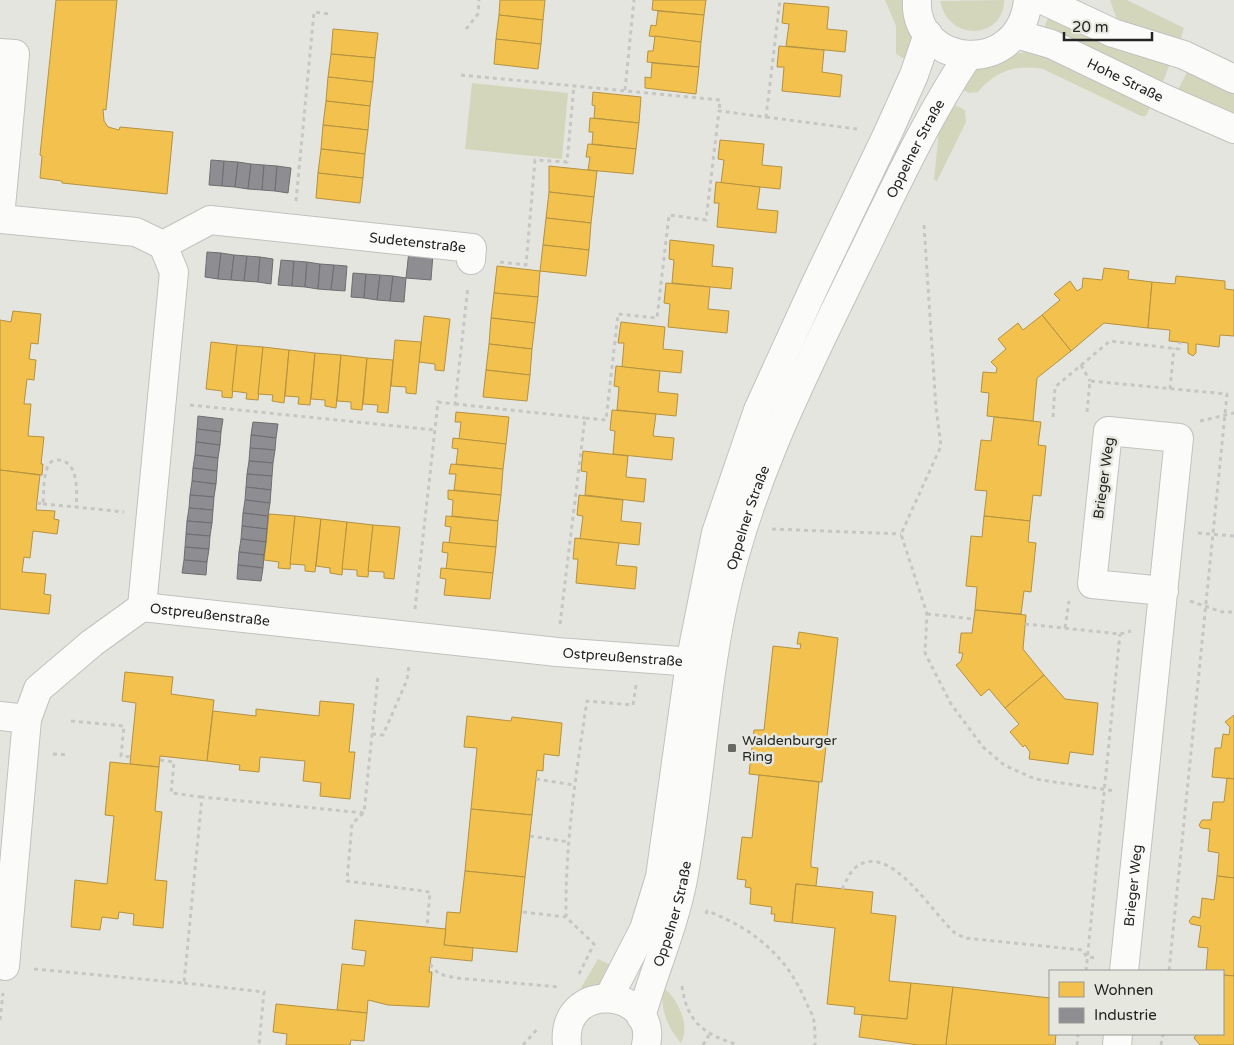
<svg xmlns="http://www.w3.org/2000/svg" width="1234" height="1045" font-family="'Varela Round',sans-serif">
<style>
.green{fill:#d4d6bc}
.homes{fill:#f2c14e;stroke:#b49241}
.industry{fill:#8d8d92;stroke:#6e6e70}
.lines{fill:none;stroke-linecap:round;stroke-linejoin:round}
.minor-casing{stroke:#c1c1be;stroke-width:30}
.path{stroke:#c6c6c4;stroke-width:3;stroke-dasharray:4 4;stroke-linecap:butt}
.minor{stroke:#fbfbfa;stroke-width:28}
.poi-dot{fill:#686864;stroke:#e6e7de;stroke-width:2}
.labels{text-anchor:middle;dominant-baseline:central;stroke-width:5;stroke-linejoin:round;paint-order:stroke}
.street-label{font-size:14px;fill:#242522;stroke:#e6e7de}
.poi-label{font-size:14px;fill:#242522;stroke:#e6e7de;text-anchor:start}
</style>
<rect width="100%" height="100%" fill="#e5e5e0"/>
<g class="green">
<path d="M885,0H903L913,40L910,62L896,54V26Z"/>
<path d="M1004,0C1005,37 950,45 940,1Z"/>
<path d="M1110,0H1127L1184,28L1180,41L1117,20Z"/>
<path d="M1050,13L1172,59L1161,86L1044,28Z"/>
<path d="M1030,51L1045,53L1152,103L1146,116H1141L1043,69C1016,64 996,71 978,92L969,93L957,87L975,70L1014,54Z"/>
<path d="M1190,66L1234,88V120L1176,94Z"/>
<path d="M472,83L568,93L562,159L465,149Z"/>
<path d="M949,102L965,110L966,122L937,181L934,180L939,130Z"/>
<path d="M598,959L615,967C606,984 593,990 575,998Z"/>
<path d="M662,987C677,996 691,1026 681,1043C666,1026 661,1009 662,987Z"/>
</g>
<g class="homes">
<path d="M56,0H117L106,110L103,109L104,121L108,127L119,130L120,127L173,132L167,194L62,183V181L40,178L42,156L40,155Z"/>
<path d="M500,0H545L543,20L499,15Z"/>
<path d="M653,0H706L704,15L652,10Z"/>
<path d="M784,3L829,7L827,29L847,31L845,52L786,46L789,24L782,23Z"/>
<path d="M658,11L704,15L701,42L649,36L651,25L656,26Z"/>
<path d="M499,15L543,20L541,44L496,39Z"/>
<path d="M333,29L378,33L375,58L331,54Z"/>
<path d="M655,36L701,42L699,67L647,62L648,51H653Z"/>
<path d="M496,39L541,44L538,69L494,64Z"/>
<path d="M779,46L824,50L822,72L842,75L840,97L782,91L784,67H777Z"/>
<path d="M331,54L375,58L373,82L328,77Z"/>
<path d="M652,63L699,67L696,94L645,88V77L651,78Z"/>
<path d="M328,77L373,82L370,106L326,101Z"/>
<path d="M593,92L641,97L639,123L594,118L595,106L592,105Z"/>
<path d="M326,101L370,106L368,130L323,125Z"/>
<path d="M590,118L639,123L636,149L592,144L593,132H589Z"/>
<path d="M323,125L368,130L365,154L321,149Z"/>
<path d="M720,140L764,144L762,165L782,167L780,189L721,183L724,160L718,159Z"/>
<path d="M588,144L636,149L633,174L588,170L590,157H586Z"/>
<path d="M321,149L365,154L363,178L318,173Z"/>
<path d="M549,166L597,171L594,197L549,192Z"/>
<path d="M318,173L363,178L360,203L316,198Z"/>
<path d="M716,182L760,187L757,209L778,211L776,233L717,227L719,203H714Z"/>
<path d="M549,192L594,197L591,223L546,218Z"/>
<path d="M546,218L591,223L589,250L543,245Z"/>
<path d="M670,240L714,245L712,266L733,268L731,289L672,283L674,260L669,259Z"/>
<path d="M543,245L589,250L586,276L540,271Z"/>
<path d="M497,266L540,271L538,297L494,293Z"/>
<path d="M1104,268L1129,271L1128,279L1152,282L1148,328L1104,323L1071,351L1042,315L1060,300L1054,294L1070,281L1077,291L1082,288L1083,278L1102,280Z"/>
<path d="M1176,276L1225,281V289L1234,290V336L1220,335L1219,347L1196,344V353L1193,356L1188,353V343L1169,341L1170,330L1148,328L1152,282L1175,284Z"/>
<path d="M666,283L710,287L708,309L729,311L727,333L668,327L670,304L664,303Z"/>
<path d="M494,293L538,297L535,323L491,318Z"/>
<path d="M13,311L41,314L38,344L31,343L29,359L36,360L34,380L27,379L24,404H31L28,436L44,437L41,464H43L42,475L0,470V320L11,322Z"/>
<path d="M1042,315L1071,351L1037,378L1033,421L987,416L989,393L981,392L983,372L996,373L997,368L991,362L1006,349L998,339L1018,323L1023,330Z"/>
<path d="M424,316L450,319L444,371L435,370V364L419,362Z"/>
<path d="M491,318L535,323L532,349L489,344Z"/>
<path d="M621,322L665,327L663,349L683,351L681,373L622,367L624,343H618Z"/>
<path d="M395,340L421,342L416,394L406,393V387L391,386Z"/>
<path d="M211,342L237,345L232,398L222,397V391L206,389Z"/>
<path d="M489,344L532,349L530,375L486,370Z"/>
<path d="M237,345L263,347L258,400L246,399L247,393L232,391Z"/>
<path d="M263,347L289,350L284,403L272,401L273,395L258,394Z"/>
<path d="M289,350L315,353L310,405L298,404L299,397L285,396Z"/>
<path d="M315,353L341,355L336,408L325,406V400L311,399Z"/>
<path d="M341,355L367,358L362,410L351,409V402L337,401Z"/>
<path d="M367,358L393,360L388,413L377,412L378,405L363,404Z"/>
<path d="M616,366L660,371L658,392L678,394L676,416L617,410L619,387L614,386Z"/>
<path d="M486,370L530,375L527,401L483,397Z"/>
<path d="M612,410L656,414L653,436L674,438L672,460L613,454L615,431L610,430Z"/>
<path d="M456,412L509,417L506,444L459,439L461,422H455Z"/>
<path d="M994,417L1041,422L1038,445L1046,446L1041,496L1033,495L1030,521L984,516L987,491L975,490L981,440L991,441Z"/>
<path d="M453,438L506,444L503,469L456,464L458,449L452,448Z"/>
<path d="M583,451L628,456L626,477L646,479L644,502L585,495L587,472L581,471Z"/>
<path d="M451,464L503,469L501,495L454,490L456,474H449Z"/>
<path d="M0,470L40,475L36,510L55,511L54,519L59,520L57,534L33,531L30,558L24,557L22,572L46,574L44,594L51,595L49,614L0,609Z"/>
<path d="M448,490L501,495L498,521L452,516L453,500L448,499Z"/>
<path d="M579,495L623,500L621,521L641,523L639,545L580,539L583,516L577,515Z"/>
<path d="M269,514L295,516L290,569L278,568L279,562L264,560Z"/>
<path d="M295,516L321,519L315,572L305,571V565L290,564Z"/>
<path d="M446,516L498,521L496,547L449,543L451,527L445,526Z"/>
<path d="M984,516L1030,521L1028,542L1036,543L1031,592L1024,591L1021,614L975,610L977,587L966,586L971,536L982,537Z"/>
<path d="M321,519L347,522L342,575L330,573V568L316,566Z"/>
<path d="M347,522L373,525L368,577L357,576V570L342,569Z"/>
<path d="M373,525L400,527L394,579L384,578V572L368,571Z"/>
<path d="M575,538L619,543L616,565L637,567L635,589L576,583L578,559H573Z"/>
<path d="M443,542L496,547L493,573L446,569L448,553L442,552Z"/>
<path d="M441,568L493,573L490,599L444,595L446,579L440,578Z"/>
<path d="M975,610L1026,615L1023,649L1044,675L1005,708L989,689L981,696L956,665L961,661L963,653H959L961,633H972Z"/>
<path d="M799,632L838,638L822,782L749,774L754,730H764L773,646L800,649L801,644H797Z"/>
<path d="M125,672L173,677L171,694L214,700L207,761L160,756L159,767L130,764L136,703L122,701Z"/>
<path d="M1044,675L1065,699L1098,703L1093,755L1070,752L1068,764L1029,759L1030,752L1025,745L1023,747L1010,732L1019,724L1005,708Z"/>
<path d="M320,701L354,704L349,752H355L350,799L320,796L321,783L303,781L305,761L260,757L259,772L239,770L240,765L207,761L213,711L256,716V709L319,716Z"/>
<path d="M1234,715V779L1212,777L1215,748H1221L1223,734L1229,735L1230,727L1225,722Z"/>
<path d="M467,716L511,721L512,717L562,723L559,756L544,754L543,771L537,770L532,815L471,809L477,748L464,747Z"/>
<path d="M110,762L159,767L155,811L162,812L155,880L167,881L163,928L133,925L134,914L119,912L118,919L102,917L100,930L71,927L75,880L107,884L114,816L105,815Z"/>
<path d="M759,775L819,782L811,861V867L818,868L816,886L796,884L792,923L774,921L775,914H771L772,907L750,904L751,888L745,887L746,880L737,879L742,837L752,838Z"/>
<path d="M1227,778L1234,779V878L1217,876L1219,853L1208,851L1210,829L1201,828L1199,825L1202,820H1211L1213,802H1224Z"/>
<path d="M471,809L532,815L525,877L465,871Z"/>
<path d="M465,871L525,877L517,952L444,945L447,912L460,913Z"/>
<path d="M1217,876L1234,878V976L1223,975V971H1206L1208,948L1198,947L1201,926L1191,924L1189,921L1193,916L1200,918L1202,898L1214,900Z"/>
<path d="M796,884L873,892L871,913L896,916L889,981L911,983L907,1019L854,1014L855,1007L827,1004L835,928L792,923Z"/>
<path d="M355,920L446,929L444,945L473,948L472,961L431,957L429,972H432L429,1007L388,1005L368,1000L367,1013L337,1010L342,964L364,966L366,951L352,949Z"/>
<path d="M1223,975L1234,976V1045H1200L1194,1038L1196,1035L1195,1034H1223Z"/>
<path d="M911,983L953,987L946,1045H918L859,1037L862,1015L907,1019Z"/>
<path d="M953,987L1050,998V1034H1056L1055,1045H946Z"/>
<path d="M276,1004L367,1013L364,1041L351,1040L350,1045H286L287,1034L273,1032Z"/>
</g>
<g class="industry">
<path d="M211,160L224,161L222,186L209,185Z"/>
<path d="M224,161L238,162L235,187L222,186Z"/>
<path d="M238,162L251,164L248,189L235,187Z"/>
<path d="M251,164L264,165L262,190L248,189Z"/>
<path d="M264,165L277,166L275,191L262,190Z"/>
<path d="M277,166L291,168L288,193L275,191Z"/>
<path d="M409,251L433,254L431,280L406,278Z"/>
<path d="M207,252L221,253L218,279L205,277Z"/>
<path d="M221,253L234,255L231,280L218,279Z"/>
<path d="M234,255L247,256L244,281L231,280Z"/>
<path d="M247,256L260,257L258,282L244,281Z"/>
<path d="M260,257L273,259L271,284L258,282Z"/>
<path d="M281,260L294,261L292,286L278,285Z"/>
<path d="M294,261L307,262L305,287L292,286Z"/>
<path d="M307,262L320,264L318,289L305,287Z"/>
<path d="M320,264L334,265L331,290L318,289Z"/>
<path d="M334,265L347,266L345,291L331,290Z"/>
<path d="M353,273L366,274L364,298L351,297Z"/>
<path d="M366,274L380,275L377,300L364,298Z"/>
<path d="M380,275L393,276L390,301L377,300Z"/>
<path d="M393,276L406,278L404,302L390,301Z"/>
<path d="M198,416L223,419L221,432L197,429Z"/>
<path d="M253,422L278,424L276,438L251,435Z"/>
<path d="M197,429L221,432L220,445L196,442Z"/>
<path d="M251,435L276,438L275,450L250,448Z"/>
<path d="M196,442L220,445L218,458L195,455Z"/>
<path d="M250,448L275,450L273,463L249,461Z"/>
<path d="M195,455L218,458L217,471L193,468Z"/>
<path d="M249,461L273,463L272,476L247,474Z"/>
<path d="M193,468L217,471L216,484L192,481Z"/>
<path d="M247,474L272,476L271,490L246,487Z"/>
<path d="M192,481L216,484L214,497L190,495Z"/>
<path d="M246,487L271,490L270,503L245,500Z"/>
<path d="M190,495L214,497L213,510L189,508Z"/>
<path d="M245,500L270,503L268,516L243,513Z"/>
<path d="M189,508L213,510L212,523L187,521Z"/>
<path d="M243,513L268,516L267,529L242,526Z"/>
<path d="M187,521L212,523L210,536L186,534Z"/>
<path d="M242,526L267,529L266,542L241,539Z"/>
<path d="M186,534L210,536L209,549L185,547Z"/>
<path d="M241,539L266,542L264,555L239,552Z"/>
<path d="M185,547L209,549L207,562L184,560Z"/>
<path d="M239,552L264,555L263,568L238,565Z"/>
<path d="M184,560L207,562L206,575L182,573Z"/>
<path d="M238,565L263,568L261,581L237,579Z"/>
</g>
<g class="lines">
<defs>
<g id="minor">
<path d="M917,0C913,67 1020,79 1028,0"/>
<path d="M1043,0L1113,33L1184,55L1234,79"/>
<path id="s1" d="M1016,34L1051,44L1163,98L1234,129"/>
<path d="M0,53L15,54L7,143L0,142"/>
<path d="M0,217L7,143"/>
<path d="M0,219L136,232L163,245L174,272L142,607"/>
<path id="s2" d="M163,245L210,220L472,248L471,260"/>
<path id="s3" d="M0,716L27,719L38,689L92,643L142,607L557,652L707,663"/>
<path d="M5,966L27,719"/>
<path id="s4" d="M1124,971L1179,438L1108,431L1092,584L1164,591"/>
<path d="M609,997L644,929L660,877L690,663L716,533L758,410L816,283L887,135L914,75L928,34"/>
<path id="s5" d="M641,1017C654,971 674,926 683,879C700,788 704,694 723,604C748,483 804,374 857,265C892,194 924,122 968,56"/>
<path d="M567,1045C560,978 659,988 646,1045"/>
<path d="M1117,1045L1118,1034"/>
</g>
</defs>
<use href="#minor" class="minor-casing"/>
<g class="path">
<path d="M466,29L478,14L479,0"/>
<path d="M461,75L720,100L719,111"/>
<path d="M625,90L634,0"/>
<path d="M766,117L857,129"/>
<path d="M296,201L314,12L330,14"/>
<path d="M924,225L936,408L941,446L901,534L927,614L925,653L951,704L983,747L1004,765L1035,779L1115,791"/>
<path d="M500,262L526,265L535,160L567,162L574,85"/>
<path d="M1081,365L1090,381"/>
<path d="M1170,389L1174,348"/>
<path d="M455,404L585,418"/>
<path d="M190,405L435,430"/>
<path d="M1087,412L1090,381L1227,394L1169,971"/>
<path d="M1053,417L1055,387L1110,341L1179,349L1180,342"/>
<path d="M1200,421L1234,413"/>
<path d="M37,503L43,504C44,493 43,473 49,464C51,461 55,460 59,460C79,462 77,492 76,507L124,512"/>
<path d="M43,504L76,507"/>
<path d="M772,529L901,534"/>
<path d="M1198,533L1234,536"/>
<path d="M1190,601L1222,612H1234"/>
<path d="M415,609L438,402L455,404L468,286"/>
<path d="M927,614L974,619"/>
<path d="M560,624L585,418L606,420L618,314L657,318L669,215L706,220L719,111L766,117L780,0"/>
<path d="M1025,624L1120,634L1131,631"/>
<path d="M1065,628L1069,601"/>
<path d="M71,721L124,726L121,756L131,757"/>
<path d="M372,734L383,735L407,680L409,665"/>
<path d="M53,754L68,755"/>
<path d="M160,760L174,762L171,793L202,797"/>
<path d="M536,779L574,785"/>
<path d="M363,813L352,824L347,881L430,892L427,927"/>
<path d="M530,836L569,842"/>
<path d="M842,889C846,882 850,871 856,867C890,841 932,913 955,933L965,938L1082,950L1087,957L1097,958"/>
<path d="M523,912L566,917"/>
<path d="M706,914L707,911C751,927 787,956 805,1000C808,1007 813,1014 814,1022C815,1029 815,1037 815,1045"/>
<path d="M430,964L439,974L456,978L559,987"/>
<path d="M34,969L184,983L202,797L364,813L378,676"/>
<path d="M1086,971L1120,634"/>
<path d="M579,974L594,944L566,917C565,845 576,773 587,701L633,705L636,685"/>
<path d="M184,983L264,992L259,1045"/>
<path d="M682,986C687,1023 704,1034 738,1045"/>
<path d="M0,1020L3,993"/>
<path d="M523,1045L539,1027"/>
<path d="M703,1045L709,1035"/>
<path d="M1077,1045L1078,1034"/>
<path d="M1161,1045L1163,1034"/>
</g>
<use href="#minor" class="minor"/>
</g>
<rect class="poi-dot" x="727" y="743" width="10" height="10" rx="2.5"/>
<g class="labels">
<g class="street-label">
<text stroke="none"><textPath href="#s1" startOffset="119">Hohe Straße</textPath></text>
<text stroke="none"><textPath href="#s5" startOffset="918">Oppelner Straße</textPath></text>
<text stroke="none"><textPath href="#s2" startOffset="262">Sudetenstraße</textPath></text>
<text transform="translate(1104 478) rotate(-82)">Brieger Weg</text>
<text stroke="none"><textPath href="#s5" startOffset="512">Oppelner Straße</textPath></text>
<text stroke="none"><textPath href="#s3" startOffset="260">Ostpreußenstraße</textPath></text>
<text stroke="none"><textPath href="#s3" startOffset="675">Ostpreußenstraße</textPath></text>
<text stroke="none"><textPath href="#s4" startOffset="86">Brieger Weg</textPath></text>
<text stroke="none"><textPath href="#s5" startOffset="108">Oppelner Straße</textPath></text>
</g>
<g class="poi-label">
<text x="742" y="740">Waldenburger<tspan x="742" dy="16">Ring</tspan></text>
</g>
</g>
<rect x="1049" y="970" width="175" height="65" fill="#e6e7de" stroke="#989993"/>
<rect x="1059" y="982" width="25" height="15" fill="#f2c14e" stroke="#989993"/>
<text x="1094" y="995" font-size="15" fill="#242522">Wohnen</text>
<rect x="1059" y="1008" width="25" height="15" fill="#8d8d92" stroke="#989993"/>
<text x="1094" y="1020" font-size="15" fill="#242522">Industrie</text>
<path d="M1064 32v8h88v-8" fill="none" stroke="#242522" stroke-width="2.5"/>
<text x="1072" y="32" font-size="15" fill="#242522" stroke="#e6e7de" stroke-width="4" paint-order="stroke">20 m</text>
</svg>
